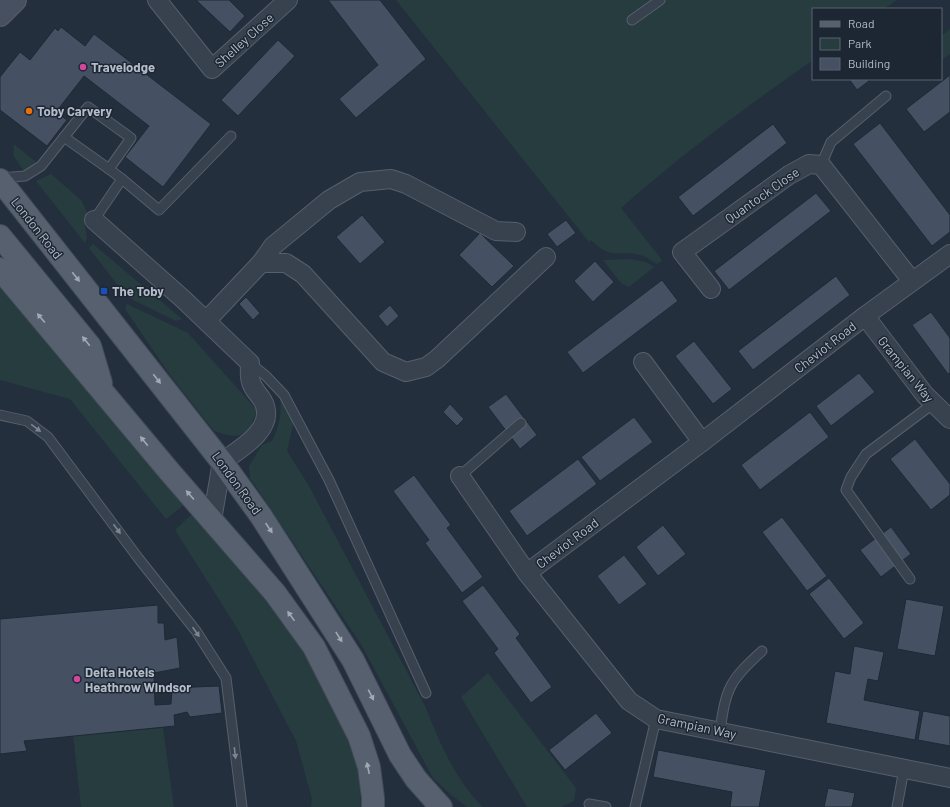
<svg xmlns="http://www.w3.org/2000/svg" width="950" height="807" font-family="Barlow,sans-serif">
<style>
.green{fill:#263c3f}
.building{fill:#455162;stroke:#1f2835}
.lines{fill:none;stroke-linecap:round;stroke-linejoin:round}
.lane-casing{stroke:#565f6c;stroke-width:11}
.street-casing{stroke:#565f6c;stroke-width:20}
.secondary-casing{stroke:#565f6c;stroke-width:24}
.primary-casing{stroke:#414a57;stroke-width:24}
.lane{stroke:#38414e;stroke-width:9}
.street{stroke:#38414e;stroke-width:18}
.secondary{stroke:#465061;stroke-width:22}
.primary{stroke:#56606e;stroke-width:22}
.oneway{fill:#a1aab7}
.oneway2{fill:#7c8592}
.hotel-dot{fill:#d1479c;stroke:#1d2633;stroke-width:1.5}
.food-dot{fill:#e8710a;stroke:#1d2633;stroke-width:1.5}
.transit-dot{fill:#1a4fb4;stroke:#1d2633;stroke-width:1.5}
.labels{text-anchor:middle;dominant-baseline:central;stroke-width:3;stroke-linejoin:round;paint-order:stroke}
.street-label{font-size:13px;fill:#b4bcc9;stroke:#1d2633}
.poi-label{font-size:13px;font-weight:bold;fill:#b4bcc9;stroke:#1d2633;text-anchor:start}
</style>
<rect width="100%" height="100%" fill="#242f3e"/>
<g class="green">
<path d="M396,0H897L884,9H813V60C747,106 682,154 621,208L659,256L662,261L657,264C653,262 648,258 643,256C619,248 612,262 591,240L589,242Z"/>
<path d="M950,29V54L941,61V36Z"/>
<path d="M14,144L37,163L27,170H23L13,155Z"/>
<path d="M51,174L81,200L87,212L85,226L87,237L85,243L36,181Z"/>
<path d="M93,244L182,319L176,321L133,300L116,283L89,248Z"/>
<path d="M629,259L646,262L654,267L629,287L621,283L603,260Z"/>
<path d="M0,287C62,359 122,432 185,504L166,519L70,399L0,380Z"/>
<path d="M127,304L188,333L257,410L250,429L238,436L227,435L214,431L170,375L125,309Z"/>
<path d="M283,397L294,421L287,451L309,486L426,708C439,742 456,781 483,807H467L451,795L433,778L362,646L250,478L249,466L262,445L272,441C279,427 282,414 280,399Z"/>
<path d="M193,513L277,609L303,649L325,687L358,764L361,807H311L312,799L296,741L237,628L175,530Z"/>
<path d="M488,673L576,788L574,801L561,807H527L461,697Z"/>
<path d="M163,728L174,807H81L73,735Z"/>
</g>
<g class="building">
<path d="M196,0H229L245,16L230,32Z"/>
<path d="M328,0H380L426,59L356,118L339,99L378,65Z"/>
<path d="M61,27L85,46L94,34L211,124L163,187L125,157L149,126L84,76L56,112L67,120L47,146L0,110V77L20,52L30,60L55,28L58,31Z"/>
<path d="M278,40L295,56L238,116L221,100Z"/>
<path d="M950,75V112L924,132L906,109Z"/>
<path d="M849,79H867L869,81L857,90Z"/>
<path d="M880,123L950,215V232L932,246L853,144Z"/>
<path d="M773,124L787,143L693,216L678,197Z"/>
<path d="M816,193L831,211L729,290L714,271Z"/>
<path d="M362,215L385,242L360,264L336,237Z"/>
<path d="M566,220L576,233L557,247L547,234Z"/>
<path d="M480,233L514,266L492,287L459,255Z"/>
<path d="M595,261L614,282L593,302L574,281Z"/>
<path d="M836,276L850,295L753,370L738,351Z"/>
<path d="M662,280L678,301L583,373L567,352Z"/>
<path d="M246,297L260,313L253,320L239,304Z"/>
<path d="M390,305L399,316L387,327L378,316Z"/>
<path d="M931,312L950,338V373L948,374L912,325Z"/>
<path d="M694,341L732,389L713,404L675,356Z"/>
<path d="M859,373L875,392L831,426L816,406Z"/>
<path d="M506,394L537,435L520,449L488,407Z"/>
<path d="M450,404L464,419L457,426L443,412Z"/>
<path d="M810,412L829,437L760,490L741,465Z"/>
<path d="M634,417L653,442L600,481L581,457Z"/>
<path d="M915,439L950,484V495L931,510L890,459Z"/>
<path d="M578,459L597,484L527,536L509,511Z"/>
<path d="M414,475L451,525L447,528L483,577L462,593L425,543L429,540L393,491Z"/>
<path d="M782,517L827,576L807,591L762,532Z"/>
<path d="M663,525L686,554L658,576L636,547Z"/>
<path d="M891,527L911,554L881,577L860,550Z"/>
<path d="M624,555L647,584L619,605L597,576Z"/>
<path d="M829,578L864,623L844,639L809,594Z"/>
<path d="M483,585L520,634L516,638L552,687L531,703L494,653L498,649L462,601Z"/>
<path d="M906,599L944,606L935,656L897,649Z"/>
<path d="M158,605V623H164L165,640L177,637L180,668L154,673L155,705L171,704L172,688L219,686L222,713L190,717L187,712L174,715L175,726L24,741L27,751L0,754V619Z"/>
<path d="M854,646L884,652L878,681L868,679L864,700L920,711L915,740L826,723L835,671L850,674Z"/>
<path d="M923,711L950,716V746L918,740Z"/>
<path d="M596,713L612,733L565,770L549,750Z"/>
<path d="M658,750L766,770L759,807H730L732,792L653,777Z"/>
<path d="M828,788L855,793L852,807H824Z"/>
</g>
<g class="lines">
<defs>
<g id="lane">
<path d="M632,20L660,0"/>
<path d="M64,137L109,169"/>
<path d="M821,165L831,142L886,96"/>
<path d="M0,178L25,176L41,166L88,107L131,138L109,169L122,179L94,220"/>
<path d="M122,179L159,210L231,136"/>
<path d="M250,363L266,376L284,395L329,480L426,693"/>
<path d="M0,415L27,421L48,437L139,559L196,631L226,678L242,807"/>
<path d="M460,476L521,423"/>
<path d="M910,579L846,490L851,477L866,454L934,403"/>
<path d="M720,731C726,688 729,681 762,651"/>
<path d="M589,804L606,807"/>
<path d="M635,807L656,719"/>
<path d="M897,807L904,769"/>
</g>
<g id="street">
<path d="M157,0L212,69L288,0"/>
<path d="M94,220L183,299L250,363C250,369 249,376 251,382C253,391 263,397 265,406C273,431 238,450 222,462L212,520"/>
<path d="M261,263H286L303,274L383,362L406,372L426,367L437,359L546,257"/>
<path d="M711,289L682,252L789,175L809,164L821,165L912,281"/>
<path d="M865,316L925,395L950,419"/>
<path d="M207,320L261,263L273,246L329,200L360,182L391,179L406,184L496,231L516,232"/>
<path d="M643,362L702,442"/>
<path d="M460,476L527,573L629,701L656,719L950,778"/>
<path d="M527,573L702,442L865,316L950,254"/>
</g>
<path id="secondary" d="M0,15L15,0"/>
<g id="primary">
<path d="M0,180L222,462L261,516L353,660L400,755L416,779L441,807"/>
<path d="M0,236L90,346L101,383"/>
<path d="M0,269L169,471L275,593L314,647L359,736L369,767L373,798V807"/>
</g>
</defs>
<use href="#lane" class="lane-casing"/>
<use href="#street" class="street-casing"/>
<use href="#secondary" class="secondary-casing"/>
<use href="#primary" class="primary-casing"/>
<use href="#lane" class="lane"/>
<use href="#street" class="street"/>
<use href="#secondary" class="secondary"/>
<use href="#primary" class="primary"/>
</g>
<defs><path id="oneway-solid" d="M-6-.8H1V-3.2L6.5 0L1 3.2V.8H-6Z"/></defs>
<g class="oneway">
<use href="#oneway-solid" transform="translate(76 277) rotate(52)"/>
<use href="#oneway-solid" transform="translate(41 318) rotate(-130)"/>
<use href="#oneway-solid" transform="translate(86 341) rotate(-129)"/>
<use href="#oneway-solid" transform="translate(157 379) rotate(52)"/>
<use href="#oneway-solid" transform="translate(144 441) rotate(-129)"/>
<use href="#oneway-solid" transform="translate(190 495) rotate(-131)"/>
<use href="#oneway-solid" transform="translate(269 528) rotate(56)"/>
<use href="#oneway-solid" transform="translate(291 616) rotate(-126)"/>
<use href="#oneway-solid" transform="translate(339 637) rotate(58)"/>
<use href="#oneway-solid" transform="translate(371 695) rotate(63)"/>
<use href="#oneway-solid" transform="translate(368 768) rotate(-102)"/>
</g>
<g class="oneway2">
<use href="#oneway-solid" transform="translate(36 428) rotate(37)"/>
<use href="#oneway-solid" transform="translate(117 529) rotate(53)"/>
<use href="#oneway-solid" transform="translate(196 632) rotate(55)"/>
<use href="#oneway-solid" transform="translate(235 753) rotate(83)"/>
</g>
<g class="hotel-dot">
<circle cx="83" cy="67" r="4"/>
<circle cx="77" cy="679" r="4"/>
</g>
<circle class="food-dot" cx="29" cy="111" r="4"/>
<rect class="transit-dot" x="100" y="287" width="8" height="8" rx="2"/>
<g class="labels">
<g class="street-label">
<text transform="translate(244 40) rotate(-42)">Shelley Close</text>
<text transform="translate(762 195) rotate(-35)">Quantock Close</text>
<text transform="translate(37 228) rotate(52)">London Road</text>
<text transform="translate(825 347) rotate(-38)">Cheviot Road</text>
<text transform="translate(906 369) rotate(51)">Grampian Way</text>
<text transform="translate(237 483) rotate(54)">London Road</text>
<text transform="translate(567 543) rotate(-37)">Cheviot Road</text>
<text transform="translate(697 726) rotate(12)">Grampian Way</text>
</g>
<g class="poi-label">
<text x="91" y="67">Travelodge</text>
<text x="37" y="111">Toby Carvery</text>
<text x="112" y="291">The Toby</text>
<text x="85" y="672">Delta Hotels<tspan x="85" dy="15">Heathrow Windsor</tspan></text>
</g>
</g>
<rect x="812" y="8" width="130" height="72" fill="#1d2633" stroke="#59626f"/>
<rect x="820" y="21" width="20" height="6" fill="#56606e" stroke="#59626f"/>
<text x="848" y="28" font-size="12" fill="#b4bcc9">Road</text>
<rect x="820" y="38" width="20" height="12" fill="#263c3f" stroke="#59626f"/>
<text x="848" y="48" font-size="12" fill="#b4bcc9">Park</text>
<rect x="820" y="58" width="20" height="12" fill="#455162" stroke="#59626f"/>
<text x="848" y="68" font-size="12" fill="#b4bcc9">Building</text>
</svg>
